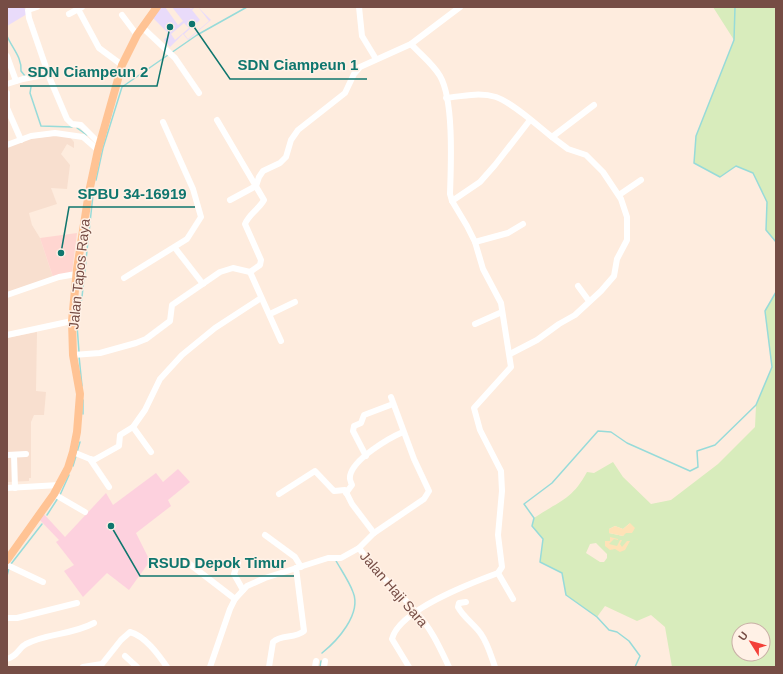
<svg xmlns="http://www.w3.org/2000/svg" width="783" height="674" font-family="Helvetica,sans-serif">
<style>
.residential{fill:#f8dfcf}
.commercial{fill:#ffd6d1}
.education{fill:#e9dbfa;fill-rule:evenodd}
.medical{fill:#fdd1de}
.green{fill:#d8ecbc;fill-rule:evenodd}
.sand{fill:#ffe2b7}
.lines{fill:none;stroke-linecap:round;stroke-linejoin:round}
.stream{stroke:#97dbd9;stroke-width:1.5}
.minor{stroke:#fff;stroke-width:6}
.major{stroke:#ffc394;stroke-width:8}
.labels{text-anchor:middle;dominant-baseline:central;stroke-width:3;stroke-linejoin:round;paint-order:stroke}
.street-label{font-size:14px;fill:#764d45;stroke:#fff1e6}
.leader{fill:none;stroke:#0f766e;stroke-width:1.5}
.callout-dot{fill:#0f766e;stroke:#fff1e6;stroke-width:1.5}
.callout-label{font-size:15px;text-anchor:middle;font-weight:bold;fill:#0f766e;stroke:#fff1e6;stroke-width:3;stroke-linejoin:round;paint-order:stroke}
</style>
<rect width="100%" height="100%" fill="#feecde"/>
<g class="residential">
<path d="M67,134L74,142V148L67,144L61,154L70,165L67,189L51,188L57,204L29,213L32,225L40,238L53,277L7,294V146L29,139Z"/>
<path d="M37,332L36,391L46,392L44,415H34L31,422V478H29V481L7,482V338Z"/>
</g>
<path class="commercial" d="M77,233L72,273L53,277L40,238Z"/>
<g class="education">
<path d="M7,7H24L27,14L7,26Z"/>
<path d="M161,7H165L178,25L183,21L172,7H188L191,9L195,7L192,10L200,20L184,34L188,39L209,21L198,7L211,20L188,40L183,34L170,47L164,40L169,34L153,18ZM184,23L189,28L175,40L171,34Z"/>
</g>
<path class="medical" d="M178,469L190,482L168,500L171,506L136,533L150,561L129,590L107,573L83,597L64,571L74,565L56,542L59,540L38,518L42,512L65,537L106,493L113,505L156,473L163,482Z"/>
<g class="green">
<path d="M713,7H776V242L766,230L767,202L753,173L736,166L720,177L694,163L696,136L734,40Z"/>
<path d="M776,292V667H672L665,627L651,615L637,621L605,606L597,617L566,595L562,573L540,562L543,539L532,526L534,518C559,501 572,500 587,472L594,473L613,462L623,477L651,504L671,500L718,464L755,427L756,405L772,367L765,311ZM630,523L623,536L609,533V529L615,526L623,529ZM596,543L607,554V558L604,562H600L586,553L590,544ZM739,630H763V654H739Z"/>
</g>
<g class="sand">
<path d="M630,523L635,528L632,533H626L623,536L609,533V529L615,526L623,529Z"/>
<path d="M610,537L618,539V540L614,539L609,544L617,546L620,540H622L620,544L622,547L627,541H630L625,550L620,552L615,549L610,550L605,546V541H610Z"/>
</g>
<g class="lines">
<g class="stream">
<path d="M735,7L734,40L696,136L694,163L720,177L736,166L753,173L767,202L766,230L776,242"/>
<path d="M7,36C12,48 22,57 21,71L25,76"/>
<path d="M171,53L197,35L247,7"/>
<path d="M31,87L30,93L41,126L72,127"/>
<path d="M77,128L87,135"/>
<path d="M96,180L103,148L122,87L168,55"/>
<path d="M79,352L77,325L82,297L93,195"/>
<path d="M79,356L82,386"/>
<path d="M83,414V400"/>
<path d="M77,452L80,442"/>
<path d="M73,466L76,456"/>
<path d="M60,495L69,475"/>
<path d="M47,515L58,498"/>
<path d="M11,564L42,524"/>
<path d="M7,576L9,568"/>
<path d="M322,653C337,641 362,614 353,592C349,581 341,570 335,559"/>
<path d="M320,667L321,661"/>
<path d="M635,667L640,656L629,641L617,632L609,630L597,617L566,595L562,573L540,562L543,539L532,526L534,518L524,504L552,483L598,431L611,432L627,443L690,471L698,467L697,451L715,445L756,405L772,367L765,311L776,292"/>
</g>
<g class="minor">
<path d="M37,7L28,10L29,18L50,79L67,119L72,124L81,125L100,144"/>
<path d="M359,7L362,36L376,59"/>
<path d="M78,9L99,48L122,65"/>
<path d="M69,14L82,7"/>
<path d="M122,15L137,35"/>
<path d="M142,27L175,58L199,93"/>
<path d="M7,56L16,81"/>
<path d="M7,84L23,79L48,74"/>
<path d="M7,93V108L21,140"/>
<path d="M446,98C462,96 480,92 496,97C513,103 538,126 552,137L594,105"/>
<path d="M217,120L264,200C259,209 249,214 245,224L261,260L260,265L250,272"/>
<path d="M7,145L31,136L55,133L83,137L98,150"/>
<path d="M619,195L641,180"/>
<path d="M230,200L256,186L259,177L263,171L280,163L286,157L291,140L298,130L345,93L354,74L360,67L411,44L460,7"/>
<path d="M452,201L480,182L495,165L530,120"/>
<path d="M475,242L508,233L523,224"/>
<path d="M175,248L203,284"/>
<path d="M250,272L281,341"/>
<path d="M124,278L187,239L201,217L193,189L163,122"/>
<path d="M578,286L589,301"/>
<path d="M7,295L59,277L76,274"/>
<path d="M270,314L295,302"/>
<path d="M475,324L502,312"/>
<path d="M7,335L72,321"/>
<path d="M510,354L537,340L559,324L575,315L601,291L614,276L617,259L627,240V217L621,199L603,172L586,155L568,149L552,137"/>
<path d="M73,355L100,353L136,343L146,339L170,321L172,305L220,272L233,268L250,272"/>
<path d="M133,427L151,452"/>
<path d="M73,452L90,459L109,487"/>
<path d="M7,455L26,454"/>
<path d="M14,455L15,488"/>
<path d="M366,456L353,431L354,426L361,423L364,415L393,404"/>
<path d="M90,459L94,460L119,446L120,435L133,427L145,410L160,379L182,355L215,328L261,298"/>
<path d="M7,488L59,485"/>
<path d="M346,493L352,485C351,482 349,480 350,476C353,459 389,438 403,432"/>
<path d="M54,494L85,512"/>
<path d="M279,494L315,471L334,491L345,490L352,504L374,533"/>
<path d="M265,535L295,557L301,567"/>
<path d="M359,548L374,533L424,499L429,491L414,459L391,397"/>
<path d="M183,559L235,599"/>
<path d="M238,563L234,574L243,590"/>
<path d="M7,565L43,582"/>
<path d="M498,573L513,599"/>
<path d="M466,602L459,603L458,607C464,618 474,624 481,634C488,644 491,656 495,667"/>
<path d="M7,618H17L77,603"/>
<path d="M125,656L137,667"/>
<path d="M7,659C19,655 18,648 26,644C47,633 72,635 94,623"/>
<path d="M83,667L102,664L121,640L130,632C145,636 158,654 167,667"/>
<path d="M210,667L230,609L235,599L247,586L265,578L328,558H341L359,548C377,574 397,589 416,612C431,628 440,648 449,667"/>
<path d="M269,667L273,642C281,634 295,639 304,631L296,568"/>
<path d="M315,667L316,661"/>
<path d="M324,667L325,661"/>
<path d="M409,667L392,639C399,610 471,583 498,573L502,567L498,535L502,491L501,471L480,430L474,408L511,367L501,303L483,269L475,242L467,226L452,201L450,194C451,165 454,100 440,76C433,64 420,54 411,44"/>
</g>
<path class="major" d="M7,560L54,494L68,468L73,452L77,432L80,394L73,355L72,321L77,269L89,192L98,150L122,65L137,35L157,7"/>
</g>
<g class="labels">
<g class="street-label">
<text transform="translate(79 274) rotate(-84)">Jalan Tapos Raya</text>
<text transform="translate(394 589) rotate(49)">Jalan Haji Sara</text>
</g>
</g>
<path class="leader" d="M192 24L230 79H367M170 27L157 86H20M61 253L69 207H195M111 526L140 576H294"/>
<g class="callout-dot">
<circle cx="192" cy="24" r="4"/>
<circle cx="170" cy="27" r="4"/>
<circle cx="61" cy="253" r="4"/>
<circle cx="111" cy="526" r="4"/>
</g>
<g class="callout-label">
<text x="298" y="70">SDN Ciampeun 1</text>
<text x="88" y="77">SDN Ciampeun 2</text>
<text x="132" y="199">SPBU 34-16919</text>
<text x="217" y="568">RSUD Depok Timur</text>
</g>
<rect width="783" height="674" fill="none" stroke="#764d45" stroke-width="16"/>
<g transform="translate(751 642) rotate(307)"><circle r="19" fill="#fff1e6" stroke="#c8afa6"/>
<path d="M0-3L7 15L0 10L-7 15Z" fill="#f34039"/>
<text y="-6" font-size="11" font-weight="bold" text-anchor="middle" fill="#764d45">U</text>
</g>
</svg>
